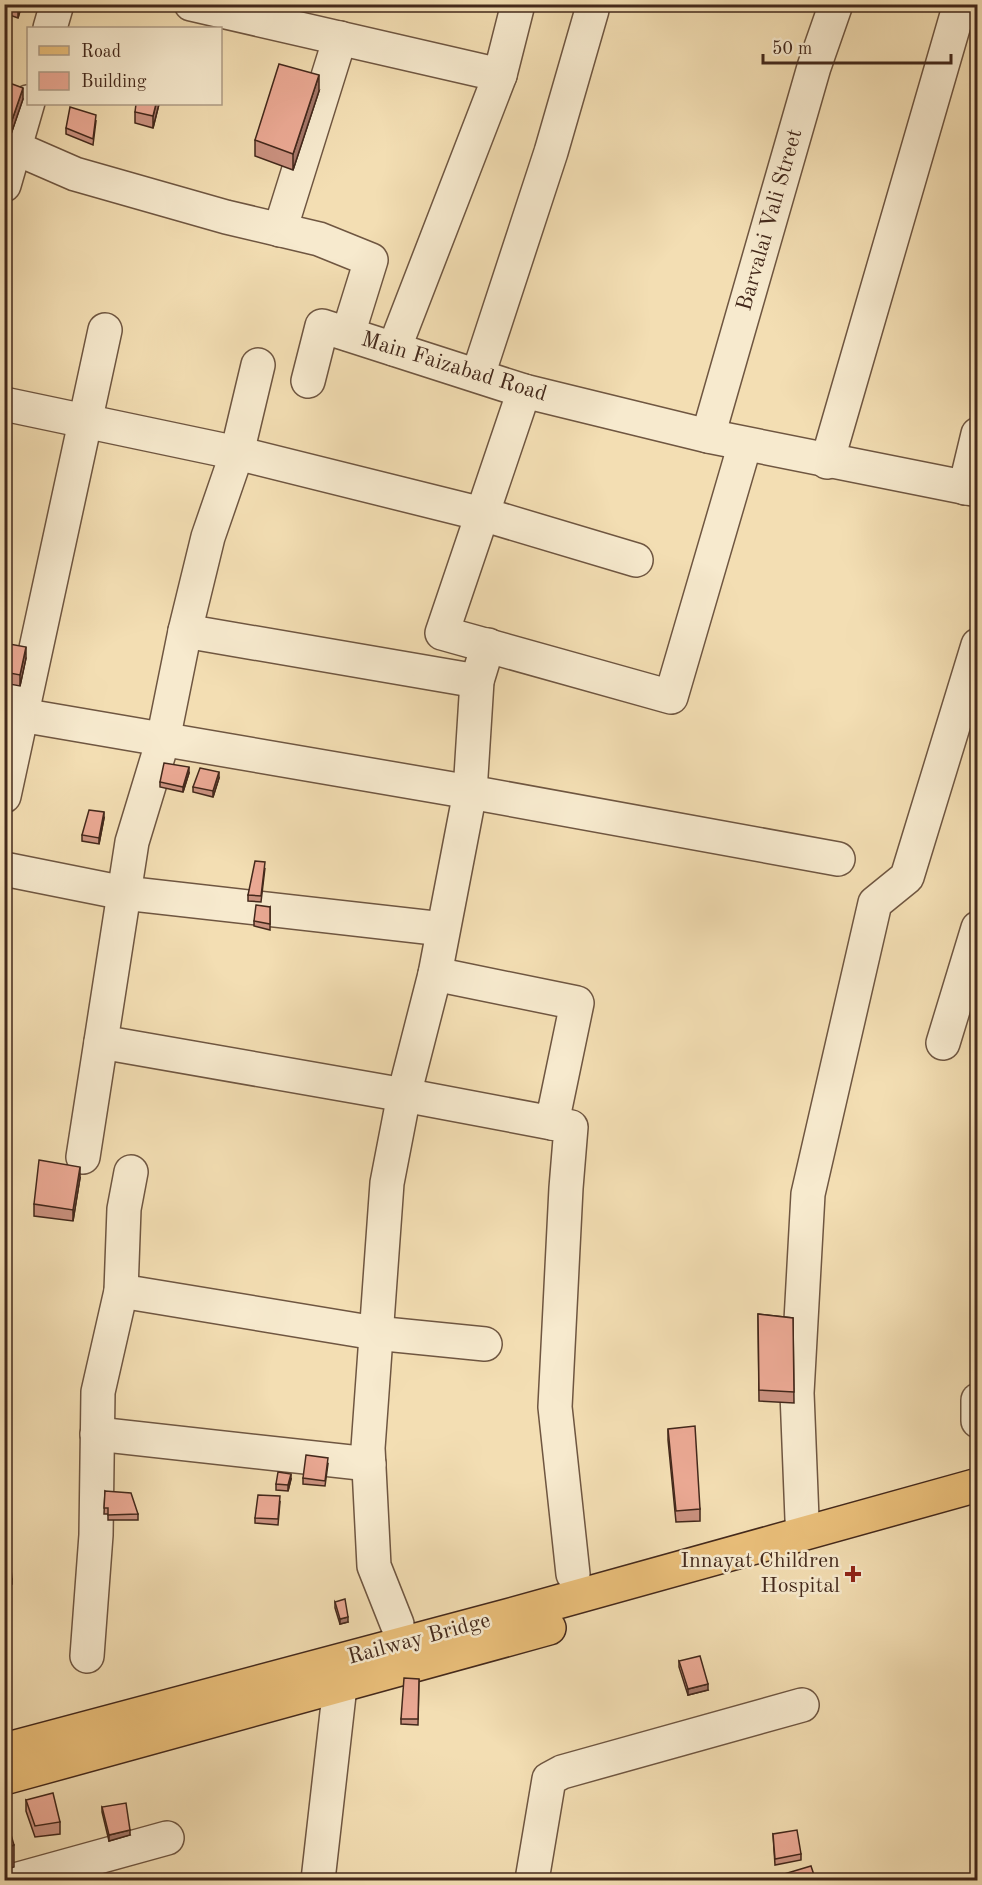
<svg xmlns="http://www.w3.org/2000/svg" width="982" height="1885" font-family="'Old Standard TT',serif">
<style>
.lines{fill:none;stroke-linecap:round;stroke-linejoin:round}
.minor-casing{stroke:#6f5641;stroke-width:36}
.major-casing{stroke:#43281b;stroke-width:36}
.minor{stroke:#f7eace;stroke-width:33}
.major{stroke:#eabf7a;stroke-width:33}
.wall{fill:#ca917f;stroke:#43281b;stroke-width:1.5}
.shaded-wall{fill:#a47668;stroke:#43281b;stroke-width:1.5}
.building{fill:#eba994;stroke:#43281b;stroke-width:1.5}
.poi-dot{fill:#8f2418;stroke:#f7eace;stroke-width:2}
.labels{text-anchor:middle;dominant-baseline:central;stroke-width:5;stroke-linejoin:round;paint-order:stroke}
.street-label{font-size:22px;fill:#43281b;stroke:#f7eace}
.poi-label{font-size:22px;fill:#43281b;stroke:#f7eace;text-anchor:end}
</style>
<rect width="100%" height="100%" fill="#f3deb3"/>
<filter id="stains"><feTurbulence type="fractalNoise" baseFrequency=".00333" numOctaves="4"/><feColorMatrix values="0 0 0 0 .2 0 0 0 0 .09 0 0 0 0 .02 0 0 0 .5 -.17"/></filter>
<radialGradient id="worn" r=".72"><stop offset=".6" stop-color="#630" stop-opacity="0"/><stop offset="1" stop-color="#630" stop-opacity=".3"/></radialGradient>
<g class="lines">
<defs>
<g id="minor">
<path d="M191,4L500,75"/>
<path d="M50,28L57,4"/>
<path d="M4,143L75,174L226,217L319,239L371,260L348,334"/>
<path d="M4,185L28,102"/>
<path d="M280,230L340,38"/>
<path d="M394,349L500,75L518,4"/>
<path d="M478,375L551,152L592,10"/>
<path d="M308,381L322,326L524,391L708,436L978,490"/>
<path d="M524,391L442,633L671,697L745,444"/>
<path d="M4,404L237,453L482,514L636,560"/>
<path d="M708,436L814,67L836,4"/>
<path d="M827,462L960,4"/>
<path d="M965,488L978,434"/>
<path d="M185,631L477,681"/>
<path d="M21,715L470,792L838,859"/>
<path d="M4,796L105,330"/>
<path d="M4,869L124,893L443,929"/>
<path d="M101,1042L404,1095L552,1123L577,1003L435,974"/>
<path d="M943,1043L978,928"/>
<path d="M552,1123L571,1127L566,1188L555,1407L573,1574"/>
<path d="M83,1157L132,842L163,740L185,631L208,537L237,453L258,365"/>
<path d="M121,1291L375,1333L485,1344"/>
<path d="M978,1400V1421"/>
<path d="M97,1434L369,1464"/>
<path d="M802,1519L797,1393L808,1194L875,903L907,877L978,645"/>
<path d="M397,1624L374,1566L368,1448L387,1183L404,1095L435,974L470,792L477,681L488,645"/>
<path d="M87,1656L96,1535L98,1392L121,1291L124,1209L131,1172"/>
<path d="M15,1880L167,1838"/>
<path d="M318,1880L340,1686"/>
<path d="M532,1880L549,1779L562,1772L802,1705"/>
</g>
<g id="major">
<path d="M4,1750L507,1616L978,1485"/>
<path d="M4,1778L549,1628"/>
</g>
</defs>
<use href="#minor" class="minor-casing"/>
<use href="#major" class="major-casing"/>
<use href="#minor" class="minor"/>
<use href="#major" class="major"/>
</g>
<g class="wall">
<path d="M4,4H22L18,18L4,13Z"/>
<path d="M4,81L23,99L10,137L4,135Z"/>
<path d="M319,91L293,170L255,156V140Z"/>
<path d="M159,104L153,128L135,123V112Z"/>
<path d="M96,121L93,145L66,134V128Z"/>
<path d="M4,643L26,658L20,686L4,683Z"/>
<path d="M189,773L183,792L160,787V782Z"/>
<path d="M219,778L213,797L193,792V787Z"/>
<path d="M104,818L99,844L82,841V835Z"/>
<path d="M265,868L261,902L248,901V895Z"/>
<path d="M270,907V930L254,926V921Z"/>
<path d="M80,1178L73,1221L34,1216V1204Z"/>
<path d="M758,1314L793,1318L794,1403L759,1401Z"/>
<path d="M668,1429L700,1509V1521L676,1522L668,1440Z"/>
<path d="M328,1464L325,1486L303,1484V1478Z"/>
<path d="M291,1479L288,1491L276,1490V1484Z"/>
<path d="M105,1491L138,1514V1520H108V1514H104Z"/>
<path d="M280,1502L278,1525L255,1523V1518Z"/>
<path d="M4,1569L12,1579V1584L4,1585Z"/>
<path d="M335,1602L348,1622L340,1624L335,1608Z"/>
<path d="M679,1661L708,1690L688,1695L679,1667Z"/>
<path d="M419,1679L418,1725L401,1724V1719Z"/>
<path d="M26,1800L60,1822V1834L35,1837L26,1811Z"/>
<path d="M102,1807L130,1835L109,1841L102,1812Z"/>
<path d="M773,1834L801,1854V1860L775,1865Z"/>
</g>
<g class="shaded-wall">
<path d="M18,4H22L18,18Z"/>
<path d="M319,75V91L293,170V154Z"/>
<path d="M23,88V99L10,137V126Z"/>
<path d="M156,104H159L153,128V116Z"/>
<path d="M26,647V658L20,686V675Z"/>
<path d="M189,767V773L183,792V787Z"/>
<path d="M219,772V778L213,797V791Z"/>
<path d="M104,812V818L99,844V838Z"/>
<path d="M80,1167V1178L73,1221V1210Z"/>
<path d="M291,1474V1479L288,1491V1485Z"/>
<path d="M348,1617V1622L340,1624V1619Z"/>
<path d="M708,1684V1690L688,1695V1689Z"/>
<path d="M130,1830V1835L109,1841V1835Z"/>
<path d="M14,1845V1867L4,1870V1848Z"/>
</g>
<g class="building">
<path d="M279,64L319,75L293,154L255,140Z"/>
<path d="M4,81L23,88L10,126L4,124Z"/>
<path d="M136,104H156L153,116L135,112Z"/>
<path d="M70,107L96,115L93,139L66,128Z"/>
<path d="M4,643L26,647L20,675L4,672Z"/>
<path d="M164,763L189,767L183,787L160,782Z"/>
<path d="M200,768L219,772L213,791L193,787Z"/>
<path d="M89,810L104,812L99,838L82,835Z"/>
<path d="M255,861L265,862L261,896L248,895Z"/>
<path d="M256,905L270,907V924L254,921Z"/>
<path d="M39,1160L80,1167L73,1210L34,1204Z"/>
<path d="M758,1314L793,1318L794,1392L759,1390Z"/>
<path d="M695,1426L700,1509L676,1511L668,1429Z"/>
<path d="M306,1455L328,1458L325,1481L303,1478Z"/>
<path d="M278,1472L291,1474L288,1485L276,1484Z"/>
<path d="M105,1491L131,1493L138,1514L108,1515V1508H104Z"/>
<path d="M258,1495L280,1496L278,1519L255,1518Z"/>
<path d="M4,1569H11L12,1579L4,1580Z"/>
<path d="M345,1599L348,1617L340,1619L335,1602Z"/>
<path d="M700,1656L708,1684L688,1689L679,1661Z"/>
<path d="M404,1678L419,1679L418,1719H401Z"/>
<path d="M53,1793L60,1822L35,1826L26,1800Z"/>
<path d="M126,1803L130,1830L109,1835L102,1807Z"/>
<path d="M4,1811L14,1845L4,1848Z"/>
<path d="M797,1830L801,1854L775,1859L773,1834Z"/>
<path d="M811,1866L816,1881H785L784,1874Z"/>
</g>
<path class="poi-dot" d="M850 1565h6v6h6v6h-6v6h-6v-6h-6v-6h6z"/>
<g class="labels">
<g class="street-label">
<text transform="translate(770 220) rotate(-74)">Barvalai Vali Street</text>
<text transform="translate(454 367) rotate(17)">Main Faizabad Road</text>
<text transform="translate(419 1639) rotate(-15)">Railway Bridge</text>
</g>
<g class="poi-label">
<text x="840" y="1561">Innayat Children<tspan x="840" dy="25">Hospital</tspan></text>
</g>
</g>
<rect width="982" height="1885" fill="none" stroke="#f3deb3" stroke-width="24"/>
<rect x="6" y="6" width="970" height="1873" fill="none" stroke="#43281b" stroke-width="3"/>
<rect x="12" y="12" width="958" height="1861" fill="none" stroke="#43281b" stroke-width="1.5"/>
<rect x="27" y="27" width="195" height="78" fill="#f7eace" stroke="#af9c86" stroke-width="1.5"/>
<rect x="39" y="46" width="30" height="9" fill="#eabf7a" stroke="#af9c86" stroke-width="1.5"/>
<text x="81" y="57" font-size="18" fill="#43281b">Road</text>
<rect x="39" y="72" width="30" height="18" fill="#eba994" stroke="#af9c86" stroke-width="1.5"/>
<text x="81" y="87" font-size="18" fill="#43281b">Building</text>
<path d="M763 54v9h188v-9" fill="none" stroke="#43281b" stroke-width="3"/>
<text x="772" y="54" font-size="18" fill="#43281b" stroke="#f7eace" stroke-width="4.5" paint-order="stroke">50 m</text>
<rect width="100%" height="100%" filter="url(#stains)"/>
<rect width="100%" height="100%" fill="url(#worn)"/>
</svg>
